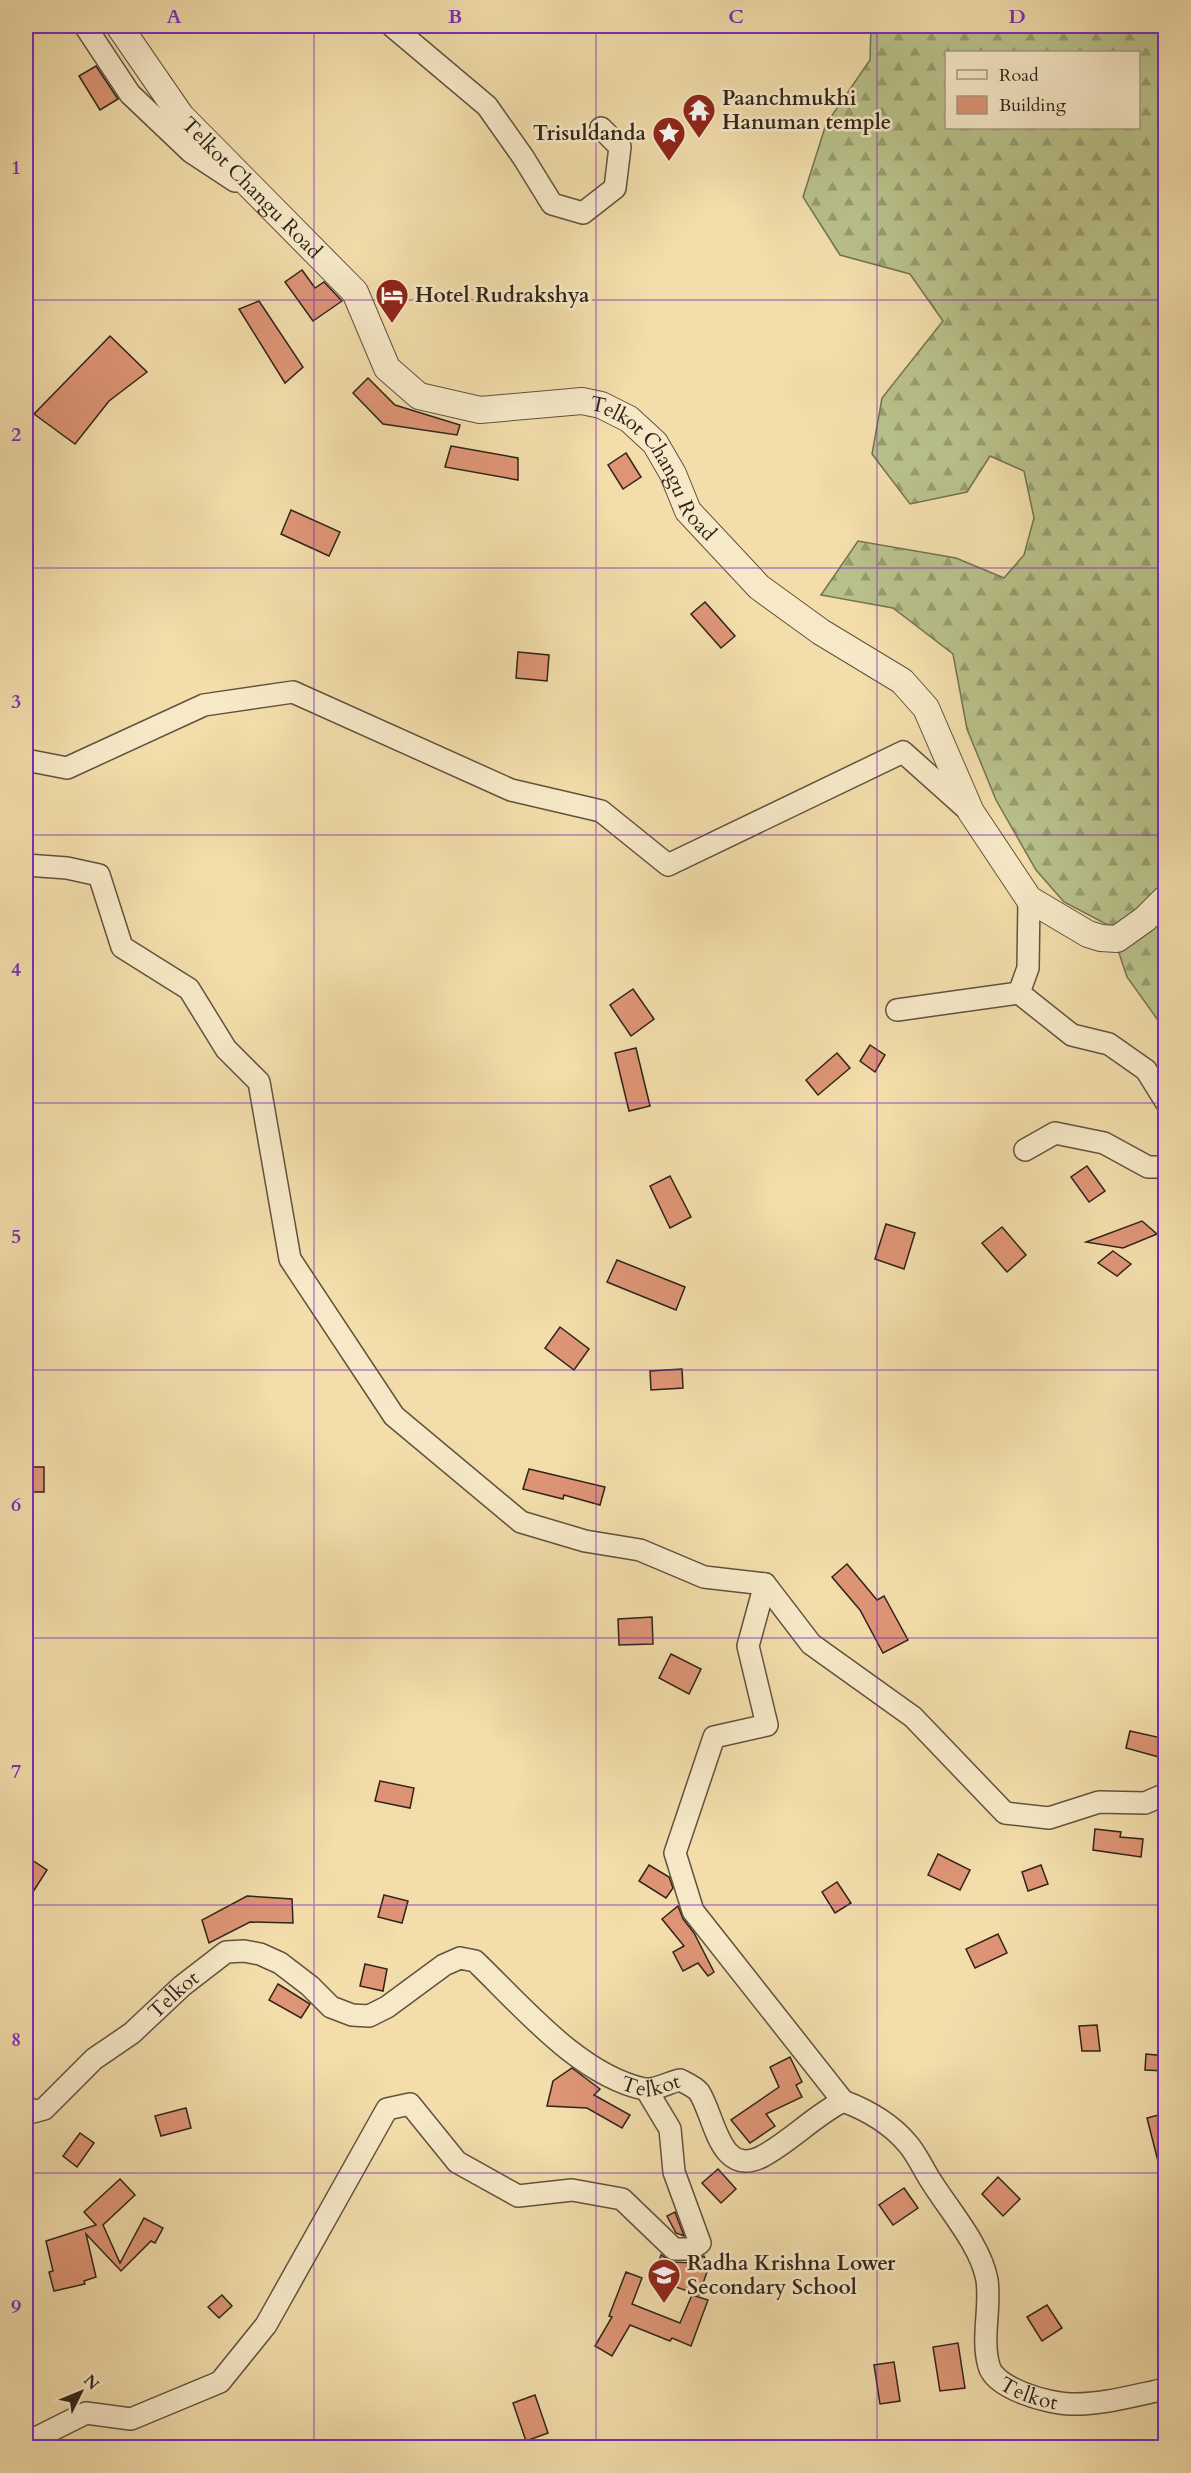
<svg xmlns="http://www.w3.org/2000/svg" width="1191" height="2473" font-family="Cardo,serif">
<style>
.forest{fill:url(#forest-firs);stroke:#757252;stroke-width:1.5;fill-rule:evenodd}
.building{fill:#de9576;stroke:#312419;stroke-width:1.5}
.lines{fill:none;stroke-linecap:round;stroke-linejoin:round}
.minor-casing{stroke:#61523e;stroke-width:24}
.tertiary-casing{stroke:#61523e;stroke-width:28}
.minor{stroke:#f7e9c8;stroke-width:21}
.tertiary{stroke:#f7e9c8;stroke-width:26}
.grid{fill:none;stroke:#7b2cbf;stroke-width:1.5;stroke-opacity:0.55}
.labels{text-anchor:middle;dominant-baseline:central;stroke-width:5;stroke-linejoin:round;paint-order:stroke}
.poi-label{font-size:21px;font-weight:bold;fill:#312419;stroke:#f7e9c8;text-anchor:start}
.street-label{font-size:21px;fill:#312419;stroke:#f7e9c8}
.neatline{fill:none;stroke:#7b2cbf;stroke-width:2}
.grid-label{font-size:20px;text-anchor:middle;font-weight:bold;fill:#7b2cbf}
</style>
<defs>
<pattern id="forest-firs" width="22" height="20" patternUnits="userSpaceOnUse" patternTransform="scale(1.5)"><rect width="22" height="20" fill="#b9c18a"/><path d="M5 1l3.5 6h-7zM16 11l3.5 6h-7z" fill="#979d70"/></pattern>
</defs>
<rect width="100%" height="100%" fill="#f2ddab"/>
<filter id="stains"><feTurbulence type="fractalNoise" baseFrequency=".00333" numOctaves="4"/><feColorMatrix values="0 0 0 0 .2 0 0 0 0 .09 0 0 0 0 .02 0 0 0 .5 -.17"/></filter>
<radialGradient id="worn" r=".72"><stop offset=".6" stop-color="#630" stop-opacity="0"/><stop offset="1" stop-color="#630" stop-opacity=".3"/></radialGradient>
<path class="forest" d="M871,26H1165V1030L1127,977L1110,926L1064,902L1036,870L996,800L967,729L953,654L893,608L821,595L858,541L956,558L1004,578L1024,555L1034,518L1024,471L990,456L967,492L910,504L872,454L882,398L943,321L910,274L840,255L803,197L826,124L870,60ZM946,52H1138V128H946Z"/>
<g class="building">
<path d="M96,66L118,99L100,110L79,76Z"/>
<path d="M302,270L315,288L324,282L342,301L313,321L285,282Z"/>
<path d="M259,301L303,367L285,383L239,309Z"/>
<path d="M110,336L147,372L109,401L75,444L34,414Z"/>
<path d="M368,378L395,405L460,425L457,435L383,424L353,393Z"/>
<path d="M451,446L518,458V480L445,467Z"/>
<path d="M626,453L641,477L623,489L608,465Z"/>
<path d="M291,510L340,532L329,556L281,534Z"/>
<path d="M705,602L735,636L721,648L691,614Z"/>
<path d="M518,652L549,655L547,681L516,678Z"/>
<path d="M633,989L654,1019L631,1036L610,1005Z"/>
<path d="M870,1045L885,1055L875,1072L860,1061Z"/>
<path d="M636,1048L650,1106L629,1111L615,1053Z"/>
<path d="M837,1053L850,1068L818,1095L806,1080Z"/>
<path d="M1087,1166L1105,1191L1089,1202L1071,1177Z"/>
<path d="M670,1176L691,1217L670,1228L650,1186Z"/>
<path d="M1142,1221L1157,1234L1123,1248L1086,1242Z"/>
<path d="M886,1224L915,1233L904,1269L875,1259Z"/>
<path d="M1002,1227L1026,1255L1007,1272L982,1243Z"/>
<path d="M1113,1251L1131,1264L1117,1276L1098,1263Z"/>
<path d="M617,1260L685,1287L676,1310L607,1282Z"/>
<path d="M560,1327L589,1349L574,1370L545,1348Z"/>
<path d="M682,1369L683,1388L651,1390L650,1371Z"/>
<rect x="26" y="1467" width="18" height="25"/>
<path d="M529,1469L605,1487L600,1505L564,1495L563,1499L523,1489Z"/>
<path d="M847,1564L877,1600L884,1596L908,1640L883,1653L860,1610L832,1577Z"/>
<path d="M652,1617L653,1644L619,1645L618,1619Z"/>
<path d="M671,1654L701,1669L689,1694L659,1678Z"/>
<path d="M1130,1731L1166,1739V1759L1126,1748Z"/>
<path d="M380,1781L414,1788L410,1808L375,1801Z"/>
<path d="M1095,1829L1121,1832L1120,1837L1143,1839L1141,1857L1093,1850Z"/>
<path d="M938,1854L970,1870L960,1890L928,1875Z"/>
<path d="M26,1856L47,1870L26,1903Z"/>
<path d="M649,1865L669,1877L673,1888L666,1898L639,1881Z"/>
<path d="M1041,1865L1048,1884L1028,1891L1022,1872Z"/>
<path d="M837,1882L851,1903L835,1913L822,1892Z"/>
<path d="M384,1895L408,1901L402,1923L378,1917Z"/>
<path d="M247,1896L292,1899L293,1923L250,1922L209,1943L202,1920Z"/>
<path d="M678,1906L683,1919L694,1933L714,1972L708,1976L698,1963L683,1971L673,1952L684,1946L662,1919Z"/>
<path d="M998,1934L1007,1953L975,1968L966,1949Z"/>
<path d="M365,1964L387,1969L383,1991L360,1986Z"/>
<path d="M278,1984L310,2004L301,2018L269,2000Z"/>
<path d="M1097,2025L1100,2051H1082L1079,2026Z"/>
<path d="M1146,2054L1166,2056V2071L1145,2070Z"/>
<path d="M790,2057L802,2082L796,2085L802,2097L766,2114L775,2126L750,2143L731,2120L779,2087L770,2067Z"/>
<path d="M572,2068L600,2089L594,2095L630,2115L622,2128L587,2108L547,2106L553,2081Z"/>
<path d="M186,2108L191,2128L161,2136L155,2116Z"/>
<path d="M1166,2113V2168L1160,2169L1147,2118Z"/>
<path d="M80,2133L94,2143L77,2167L63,2156Z"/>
<path d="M718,2169L736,2189L721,2203L702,2183Z"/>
<path d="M998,2177L1020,2199L1003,2216L982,2194Z"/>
<path d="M120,2179L135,2195L103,2225L120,2263L144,2218L163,2228L155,2243L151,2241L121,2271L86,2234L96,2277L84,2281L85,2284L54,2291L49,2272L53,2271L46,2241L96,2225L84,2212Z"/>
<path d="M904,2188L918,2208L893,2225L879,2205Z"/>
<path d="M675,2212L684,2236L676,2233L667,2216Z"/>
<path d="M661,2255L673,2262L691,2263L690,2262L704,2256L706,2261L696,2265L708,2269L699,2295L653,2279Z"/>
<path d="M626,2272L642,2278L632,2304L680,2323L692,2295L708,2300L691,2346L672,2338L670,2341L630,2325L612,2356L595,2346L612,2317L609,2316Z"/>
<path d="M222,2295L232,2306L219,2318L208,2307Z"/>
<path d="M1047,2305L1062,2328L1042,2341L1027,2317Z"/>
<path d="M958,2343L965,2388L940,2391L933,2347Z"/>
<path d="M894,2362L900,2401L880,2404L874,2365Z"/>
<path d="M535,2395L548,2433L526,2441L513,2403Z"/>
</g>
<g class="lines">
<defs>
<g id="minor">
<path d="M85,26L130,94L191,152L235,181"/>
<path d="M392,26L487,106L523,157L552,204L583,213L615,188L620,147L601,128"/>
<path d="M26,760L67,768L204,705L293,692L511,790L601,811L668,865L903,752L969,811"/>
<path d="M26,865L67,868L99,875L122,947L189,989L226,1049L259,1082L290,1259L394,1416L521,1522L585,1541L640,1550L704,1577L765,1584L748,1646L767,1725L714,1737L675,1853L693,1911L843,2101"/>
<path d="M1029,899L1028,968L1019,993L1072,1035L1109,1044L1146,1070L1166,1102"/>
<path d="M897,1010L1019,993"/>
<path d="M1025,1150L1055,1133L1104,1143L1148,1167H1166"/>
<path d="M765,1584L811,1644L913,1717L1005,1813L1049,1818L1099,1802L1145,1803L1166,1794"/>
<path id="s1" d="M26,2106L33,2112L44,2109L94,2059L132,2033L182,1986L226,1952L244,1951L260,1954L280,1963L310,1986L331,2007L352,2015L369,2016L387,2007L444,1965L460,1958L475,1961C522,2006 579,2075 644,2089C654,2091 670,2082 680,2080C686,2083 695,2087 699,2092C715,2116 719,2179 763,2156C792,2140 814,2116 843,2101C867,2110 890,2123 907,2143C917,2154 923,2169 931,2181C949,2210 981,2246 987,2280C991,2308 981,2338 989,2366C995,2389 1050,2404 1071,2404C1102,2405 1136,2395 1166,2389"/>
<path d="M26,2443L86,2413L131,2419L220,2382L266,2325L387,2109L410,2104L457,2162L518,2196L572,2190L622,2199L674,2249H691L700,2243L674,2172L670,2129L646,2089"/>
</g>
<g id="tertiary">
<path id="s2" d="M119,26L181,116L355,292L387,368L419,396L480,410L582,401L601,405L629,419L655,443L673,474L688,511L759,587L821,632L902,681L926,708L971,812L1029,899L1088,934L1101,938L1117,939L1145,919L1166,898"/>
</g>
</defs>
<use href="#minor" class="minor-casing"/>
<use href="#tertiary" class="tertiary-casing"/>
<use href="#minor" class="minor"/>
<use href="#tertiary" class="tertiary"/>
</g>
<path class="grid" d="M314,26V2448M596,26V2448M877,26V2448M26,300H1166M26,568H1166M26,835H1166M26,1103H1166M26,1370H1166M26,1638H1166M26,1905H1166M26,2173H1166"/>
<defs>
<symbol id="temple-pin" viewBox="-11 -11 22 30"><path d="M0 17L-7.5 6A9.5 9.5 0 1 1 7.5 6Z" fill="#8f2418" stroke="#f7e9c8"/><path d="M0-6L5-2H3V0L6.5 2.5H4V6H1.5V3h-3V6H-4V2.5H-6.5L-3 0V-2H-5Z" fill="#fff"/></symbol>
<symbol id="sight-pin" viewBox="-11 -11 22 30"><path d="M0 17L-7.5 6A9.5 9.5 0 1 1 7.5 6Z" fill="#8f2418" stroke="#f7e9c8"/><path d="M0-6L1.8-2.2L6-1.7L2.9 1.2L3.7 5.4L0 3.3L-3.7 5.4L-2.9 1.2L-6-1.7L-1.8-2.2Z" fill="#fff"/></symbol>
<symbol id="hotel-pin" viewBox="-11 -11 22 30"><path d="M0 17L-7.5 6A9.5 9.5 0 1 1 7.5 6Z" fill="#8f2418" stroke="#f7e9c8"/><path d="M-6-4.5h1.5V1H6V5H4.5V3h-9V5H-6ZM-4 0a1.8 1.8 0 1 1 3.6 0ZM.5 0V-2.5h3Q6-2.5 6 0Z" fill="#fff"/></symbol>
<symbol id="school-pin" viewBox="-11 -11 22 30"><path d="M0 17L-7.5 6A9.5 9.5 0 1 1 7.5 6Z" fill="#8f2418" stroke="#f7e9c8"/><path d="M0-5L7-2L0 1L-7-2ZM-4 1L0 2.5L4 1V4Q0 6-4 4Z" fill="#fff"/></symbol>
</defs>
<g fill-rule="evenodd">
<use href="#temple-pin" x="680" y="91" width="38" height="52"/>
<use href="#sight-pin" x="650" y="114" width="38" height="52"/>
<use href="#hotel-pin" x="373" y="276" width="38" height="52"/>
<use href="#school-pin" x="645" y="2256" width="38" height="52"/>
</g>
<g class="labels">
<g class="poi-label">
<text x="722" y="98">Paanchmukhi<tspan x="722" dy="24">Hanuman temple</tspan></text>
<text x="646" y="133" text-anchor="end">Trisuldanda</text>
<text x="415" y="295">Hotel Rudrakshya</text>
<text x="687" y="2263">Radha Krishna Lower<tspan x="687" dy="24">Secondary School</tspan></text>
</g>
<g class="street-label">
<text stroke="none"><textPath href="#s2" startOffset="210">Telkot Changu Road</textPath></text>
<text stroke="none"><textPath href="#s2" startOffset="750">Telkot Changu Road</textPath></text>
<text stroke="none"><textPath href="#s1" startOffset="194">Telkot</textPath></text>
<text stroke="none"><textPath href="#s1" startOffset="770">Telkot</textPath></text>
<text stroke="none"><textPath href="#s1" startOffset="1400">Telkot</textPath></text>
</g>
</g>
<rect width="1191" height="2473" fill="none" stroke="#f2ddab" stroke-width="66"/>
<rect x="945" y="51" width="195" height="78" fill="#f7e9c8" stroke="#a89a82" stroke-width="1.5"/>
<rect x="957" y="70" width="30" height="9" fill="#f7e9c8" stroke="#a89a82" stroke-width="1.5"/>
<text x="999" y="81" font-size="18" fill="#312419">Road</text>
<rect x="957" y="96" width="30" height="18" fill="#de9576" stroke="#a89a82" stroke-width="1.5"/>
<text x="999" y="111" font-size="18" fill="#312419">Building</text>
<g transform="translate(81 2392) rotate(47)" stroke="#f7e9c8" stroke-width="4.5" paint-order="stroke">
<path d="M0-4.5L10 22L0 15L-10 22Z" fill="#312419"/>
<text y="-9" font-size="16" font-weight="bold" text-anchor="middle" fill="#312419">N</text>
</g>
<rect x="33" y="33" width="1125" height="2407" class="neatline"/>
<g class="grid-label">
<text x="174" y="23">A</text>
<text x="455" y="23">B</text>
<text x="736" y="23">C</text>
<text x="1017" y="23">D</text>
<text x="16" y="174">1</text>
<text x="16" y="441">2</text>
<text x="16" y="708">3</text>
<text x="16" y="976">4</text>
<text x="16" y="1243">5</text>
<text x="16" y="1511">6</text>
<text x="16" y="1778">7</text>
<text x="16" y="2046">8</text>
<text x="16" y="2313">9</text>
</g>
<rect width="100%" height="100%" filter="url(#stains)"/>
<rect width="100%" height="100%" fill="url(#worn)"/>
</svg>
